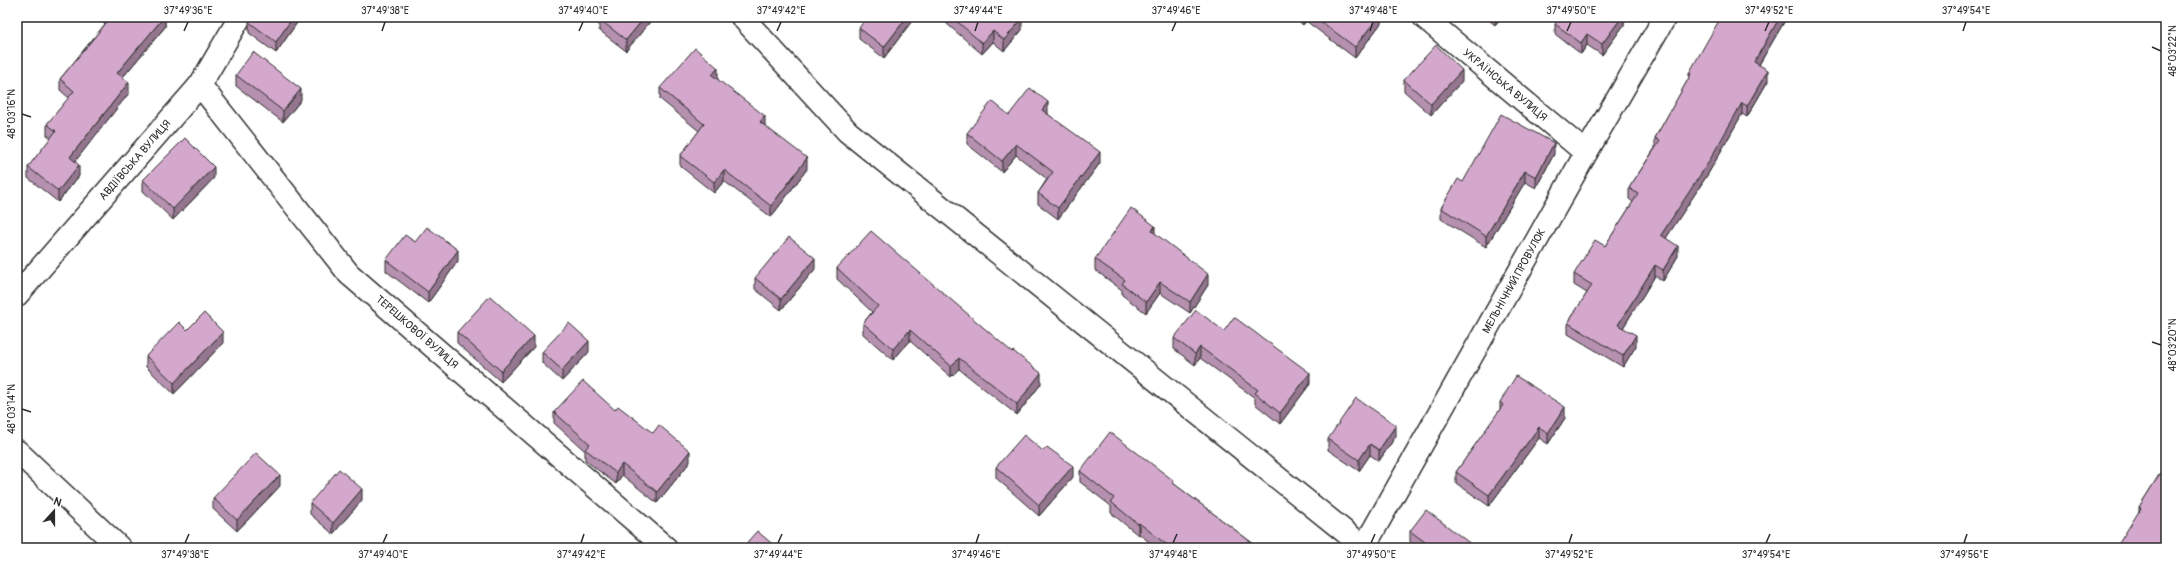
<svg xmlns="http://www.w3.org/2000/svg" width="2183" height="565" font-family="Pangolin,sans-serif">
<style>
.lines{fill:none;stroke-linecap:round;stroke-linejoin:round}
.street-casing{stroke:#2b2b2b;stroke-width:25}
.secondary-casing{stroke:#2b2b2b;stroke-width:25}
.street{stroke:#fff;stroke-width:22}
.secondary{stroke:#fff;stroke-width:22}
.wall{fill:#b590af;stroke:#2b2b2b}
.shaded-wall{fill:#94768f;stroke:#2b2b2b}
.building{fill:#d3a8cc;stroke:#2b2b2b}
.ticks{fill:none;stroke:#2b2b2b;stroke-width:1.5}
.labels{text-anchor:middle;dominant-baseline:central;stroke-width:4;stroke-linejoin:round;paint-order:stroke}
.street-label{font-size:11px;fill:#2b2b2b;stroke:#fff}
.neatline{fill:none;stroke:#2b2b2b;stroke-width:1.5}
.ticks-label{font-size:10px;text-anchor:middle;fill:#2b2b2b}
</style>
<rect width="100%" height="100%" fill="#fff"/>
<filter id="ink" filterUnits="userSpaceOnUse"><feTurbulence type="fractalNoise" baseFrequency=".025" numOctaves="2"/><feDisplacementMap in="SourceGraphic" scale="8" xChannelSelector="R" yChannelSelector="G"/><feConvolveMatrix kernelMatrix="1 2 1 2 8 2 1 2 1" color-interpolation-filters="sRGB"/></filter>
<g filter="url(#ink)">
<g class="lines">
<defs>
<g id="street">
<path d="M1424,17L1586,153"/>
<path d="M200,85L349,274L666,548"/>
<path d="M17,295L200,85L240,17"/>
<path d="M17,451L120,548"/>
<path d="M1364,547L1586,153L1665,17"/>
</g>
<path id="secondary" d="M742,17L848,132L1365,548"/>
</defs>
<use href="#street" class="street-casing"/>
<use href="#secondary" class="secondary-casing"/>
<use href="#street" class="street"/>
<use href="#secondary" class="secondary"/>
</g>
<g class="wall">
<path d="M97,17H165V27L123,77L129,93L75,161L79,176L58,202L28,178V167L51,138L47,135V124L69,98L60,90V79L105,24Z"/>
<path d="M301,17L276,53L249,33V22Z"/>
<path d="M591,17H654L626,51L599,30V23Z"/>
<path d="M915,17L884,58L859,39V28Z"/>
<path d="M947,17H1020L1022,30L1004,51L993,42L982,54L947,24Z"/>
<path d="M1293,17H1385V18L1355,58L1306,21L1303,25Z"/>
<path d="M1485,17H1502L1495,25Z"/>
<path d="M1624,17V25L1602,55L1587,45L1581,54L1555,34V24Z"/>
<path d="M1787,17L1759,65L1768,81L1747,117L1742,114L1708,174L1666,238L1678,256L1663,281L1655,276L1623,328L1636,346L1623,367L1568,334V323L1587,293L1574,285V274L1605,246L1633,202L1629,199V188L1655,148V138L1689,78V73Z"/>
<path d="M236,75L301,100L283,122L236,86Z"/>
<path d="M718,79V80L765,126L807,169L771,217L724,181L714,193L680,166V156L699,131L660,99V88Z"/>
<path d="M1404,80L1462,81L1431,115L1404,91Z"/>
<path d="M1048,113V114L1100,163L1058,219L1038,204V193L1047,179L1016,155L1002,172L967,144V133L1009,115Z"/>
<path d="M1554,154L1536,188L1525,182L1486,247L1441,219V208L1463,182Z"/>
<path d="M214,178L173,220L143,191V180Z"/>
<path d="M1155,233L1208,285L1190,313L1160,293L1146,313L1122,295V290L1095,270V259Z"/>
<path d="M415,242L458,261L428,303L386,271V260Z"/>
<path d="M837,268L1041,384L1017,415L959,369L951,377L910,341L893,360L863,334V323L872,312L837,279Z"/>
<path d="M815,269L781,310L755,289V278Z"/>
<path d="M187,330L223,343L174,394L146,367V356Z"/>
<path d="M1224,331L1310,384L1280,424L1255,404V398L1200,358L1195,365L1174,349V338Z"/>
<path d="M457,332L534,347L501,382L457,343Z"/>
<path d="M542,352H589L562,381L542,363Z"/>
<path d="M1500,402L1565,418L1548,444L1539,438L1489,506L1456,483V472L1500,410Z"/>
<path d="M615,410L690,462L657,503L622,475L616,484L585,460V451L554,423V412Z"/>
<path d="M1396,436L1379,461L1370,455L1359,471L1328,450V439Z"/>
<path d="M2166,464L2139,512V507Z"/>
<path d="M996,467L1073,477L1039,516L996,478Z"/>
<path d="M1080,471L1174,484L1259,548H1157L1139,534L1138,535L1111,513V506L1080,482Z"/>
<path d="M280,486L237,531L213,509V498Z"/>
<path d="M362,500L333,534L310,514V503Z"/>
<path d="M1410,531L1476,548H1418L1410,542Z"/>
</g>
<g class="shaded-wall">
<path d="M164,17H165V27L117,84V73Z"/>
<path d="M293,17H301L276,53V42Z"/>
<path d="M645,17H654L626,51V40Z"/>
<path d="M907,17H915L884,58V47Z"/>
<path d="M1303,17H1306V21L1303,25Z"/>
<path d="M1378,17H1385V18L1355,58V47Z"/>
<path d="M1495,17H1502L1495,25Z"/>
<path d="M1622,17H1624V25L1602,55V44Z"/>
<path d="M1780,17H1787L1754,73V62Z"/>
<path d="M1022,19V30L1004,51V40Z"/>
<path d="M993,31V42L982,54V43Z"/>
<path d="M1587,34V45L1581,54V43Z"/>
<path d="M718,68V79L712,86V75Z"/>
<path d="M1462,70V81L1431,115V104Z"/>
<path d="M1768,70V81L1747,117V106Z"/>
<path d="M129,82V93L70,168V157Z"/>
<path d="M301,89V100L283,122V111Z"/>
<path d="M1048,102V113L1042,121V110Z"/>
<path d="M1742,103V114L1708,174L1661,246V235Z"/>
<path d="M765,116V127L760,122Z"/>
<path d="M1554,143V154L1536,188V177Z"/>
<path d="M1016,144V155L1002,172V161Z"/>
<path d="M1100,152V163L1058,219V208Z"/>
<path d="M807,158V169L771,217V206Z"/>
<path d="M79,165V176L58,202V191Z"/>
<path d="M214,167V178L173,220V209Z"/>
<path d="M724,170V181L714,193V182Z"/>
<path d="M1525,171V182L1486,247V236Z"/>
<path d="M1155,226V237L1152,231Z"/>
<path d="M18,238V249L17,250V239Z"/>
<path d="M1678,246V256L1663,281V270Z"/>
<path d="M458,250V261L428,303V292Z"/>
<path d="M815,258V269L781,310V299Z"/>
<path d="M1655,265V276L1618,336V325Z"/>
<path d="M1208,274V285L1190,313V302Z"/>
<path d="M1160,282V293L1146,313V302Z"/>
<path d="M910,330V341L893,360V349Z"/>
<path d="M223,332V343L174,394V383Z"/>
<path d="M1636,335V346L1623,367V356Z"/>
<path d="M534,336V347L501,382V371Z"/>
<path d="M589,341V352L562,381V370Z"/>
<path d="M1200,347V358L1195,365V354Z"/>
<path d="M959,358V369L951,377V366Z"/>
<path d="M1041,373V384L1017,415V404Z"/>
<path d="M1310,373V384L1280,424V413Z"/>
<path d="M1565,407V418L1548,444V433Z"/>
<path d="M1396,425V436L1379,461V450Z"/>
<path d="M1539,427V438L1489,506V495Z"/>
<path d="M1370,444V455L1359,471V460Z"/>
<path d="M690,451V462L657,503V492Z"/>
<path d="M622,464V475L616,484V473Z"/>
<path d="M1073,466V477L1039,516V505Z"/>
<path d="M280,475V486L237,531V520Z"/>
<path d="M362,489V500L333,534V523Z"/>
<path d="M1139,523V534L1138,535V524Z"/>
</g>
<g class="building">
<path d="M110,17H164L117,73L129,82L70,157L79,165L58,191L28,167L56,131L47,124L74,91L60,79L111,17Z"/>
<path d="M252,17H293L276,42L249,22Z"/>
<path d="M601,17H645L626,40L599,19Z"/>
<path d="M867,17H907L884,47L859,28Z"/>
<path d="M952,17H1020L1022,19L1004,40L993,31L982,43Z"/>
<path d="M1315,17H1378L1355,47Z"/>
<path d="M1560,17H1622L1602,44L1587,34L1581,43L1555,24Z"/>
<path d="M1721,17H1780L1754,62L1768,70L1747,106L1742,103L1708,163L1661,235L1678,246L1663,270L1655,265L1618,325L1636,335L1623,356L1568,323L1592,285L1574,274L1595,240L1605,246L1638,194L1629,188L1660,141L1655,138L1691,74L1689,73Z"/>
<path d="M1436,45L1462,70L1431,104L1404,80Z"/>
<path d="M695,48L718,68L712,75L765,116L760,122L807,158L771,206L724,170L714,182L680,156L704,124L660,88Z"/>
<path d="M253,52L301,89L283,111L236,75Z"/>
<path d="M1030,88L1048,102L1042,110L1100,152L1058,208L1038,193L1053,172L1016,144L1002,161L967,133L992,101L1009,115Z"/>
<path d="M1501,114L1554,143L1536,177L1525,171L1486,236L1441,208L1458,179L1463,182Z"/>
<path d="M185,138L214,167L173,209L143,180Z"/>
<path d="M1131,208L1155,226L1152,231L1208,274L1190,302L1160,282L1146,302L1122,284L1125,280L1095,259Z"/>
<path d="M427,227L458,250L428,292L386,260L405,235L415,242Z"/>
<path d="M871,231L1012,352L1013,351L1041,373L1017,404L959,358L951,366L910,330L893,349L863,323L878,306L837,268Z"/>
<path d="M789,237L815,258L781,299L755,278Z"/>
<path d="M490,296L534,336L501,371L457,332Z"/>
<path d="M1196,310L1224,331L1234,317L1310,373L1280,413L1255,393L1258,390L1200,347L1195,354L1174,338Z"/>
<path d="M204,313L223,332L174,383L146,356L179,322L187,330Z"/>
<path d="M569,323L589,341L562,370L542,352Z"/>
<path d="M1516,376L1565,407L1548,433L1539,427L1489,495L1456,472L1503,405L1500,402Z"/>
<path d="M583,381L615,410L618,406L653,433L659,425L690,451L657,492L622,464L616,473L585,449L590,444L554,412Z"/>
<path d="M1356,398L1396,425L1379,450L1370,444L1359,460L1328,439Z"/>
<path d="M1110,432L1174,481L1173,483L1259,548H1171L1139,523L1138,524L1111,502L1114,498L1080,471Z"/>
<path d="M1024,435L1043,451L1047,447L1073,466L1039,505L996,467Z"/>
<path d="M256,453L280,475L237,520L213,498Z"/>
<path d="M2166,464V548H2116L2141,508L2139,507Z"/>
<path d="M339,469L362,489L333,523L310,503Z"/>
<path d="M1426,510L1476,548H1433L1410,531Z"/>
<path d="M757,531L777,548H742Z"/>
</g>
</g>
<path class="ticks" d="M184,31L188,22M382,31L385,22M579,31L583,22M777,31L781,22M975,31L978,22M1172,31L1176,22M1370,31L1373,22M1567,31L1571,22M1765,31L1769,22M1963,31L1966,22M2152,47L2161,51M22,114L31,117M2152,342L2161,345M22,409L31,412M185,543L189,534M383,543L387,534M581,543L584,534M778,543L782,534M976,543L979,534M1173,543L1177,534M1371,543L1375,534M1569,543L1572,534M1766,543L1770,534M1964,543L1967,534"/>
<g class="labels">
<g class="street-label">
<text transform="translate(1505 85) rotate(40)">УКРАЇНСЬКА ВУЛИЦЯ</text>
<text transform="translate(135 160) rotate(-49)">АВДІЇВСЬКА ВУЛИЦЯ</text>
<text transform="translate(1514 281) rotate(-61)">МЕЛЬНIЧНИЙ ПРОВУЛОК</text>
<text transform="translate(417 332) rotate(41)">ТЕРЕШКОВОЇ ВУЛИЦЯ</text>
</g>
</g>
<rect width="2183" height="565" fill="none" stroke="#fff" stroke-width="44"/>
<g transform="translate(54 511) rotate(21)" stroke="#ffffff" stroke-width="3" paint-order="stroke">
<path d="M0-3L7 15L0 10L-7 15Z" fill="#2b2b2b"/>
<text y="-6" font-size="11" font-weight="bold" text-anchor="middle" fill="#2b2b2b">N</text>
</g>
<rect x="22" y="22" width="2139" height="521" class="neatline"/>
<g class="ticks-label">
<text x="188" y="14">37°49'36"E</text>
<text x="385" y="14">37°49'38"E</text>
<text x="583" y="14">37°49'40"E</text>
<text x="781" y="14">37°49'42"E</text>
<text x="978" y="14">37°49'44"E</text>
<text x="1176" y="14">37°49'46"E</text>
<text x="1373" y="14">37°49'48"E</text>
<text x="1571" y="14">37°49'50"E</text>
<text x="1769" y="14">37°49'52"E</text>
<text x="1966" y="14">37°49'54"E</text>
<text transform="translate(2172 51) rotate(-90)" y="4">48°03'22"N</text>
<text transform="translate(11 114) rotate(-90)" y="4">48°03'16"N</text>
<text transform="translate(2172 345) rotate(-90)" y="4">48°03'20"N</text>
<text transform="translate(11 409) rotate(-90)" y="4">48°03'14"N</text>
<text x="185" y="558">37°49'38"E</text>
<text x="383" y="558">37°49'40"E</text>
<text x="581" y="558">37°49'42"E</text>
<text x="778" y="558">37°49'44"E</text>
<text x="976" y="558">37°49'46"E</text>
<text x="1173" y="558">37°49'48"E</text>
<text x="1371" y="558">37°49'50"E</text>
<text x="1569" y="558">37°49'52"E</text>
<text x="1766" y="558">37°49'54"E</text>
<text x="1964" y="558">37°49'56"E</text>
</g>
</svg>
